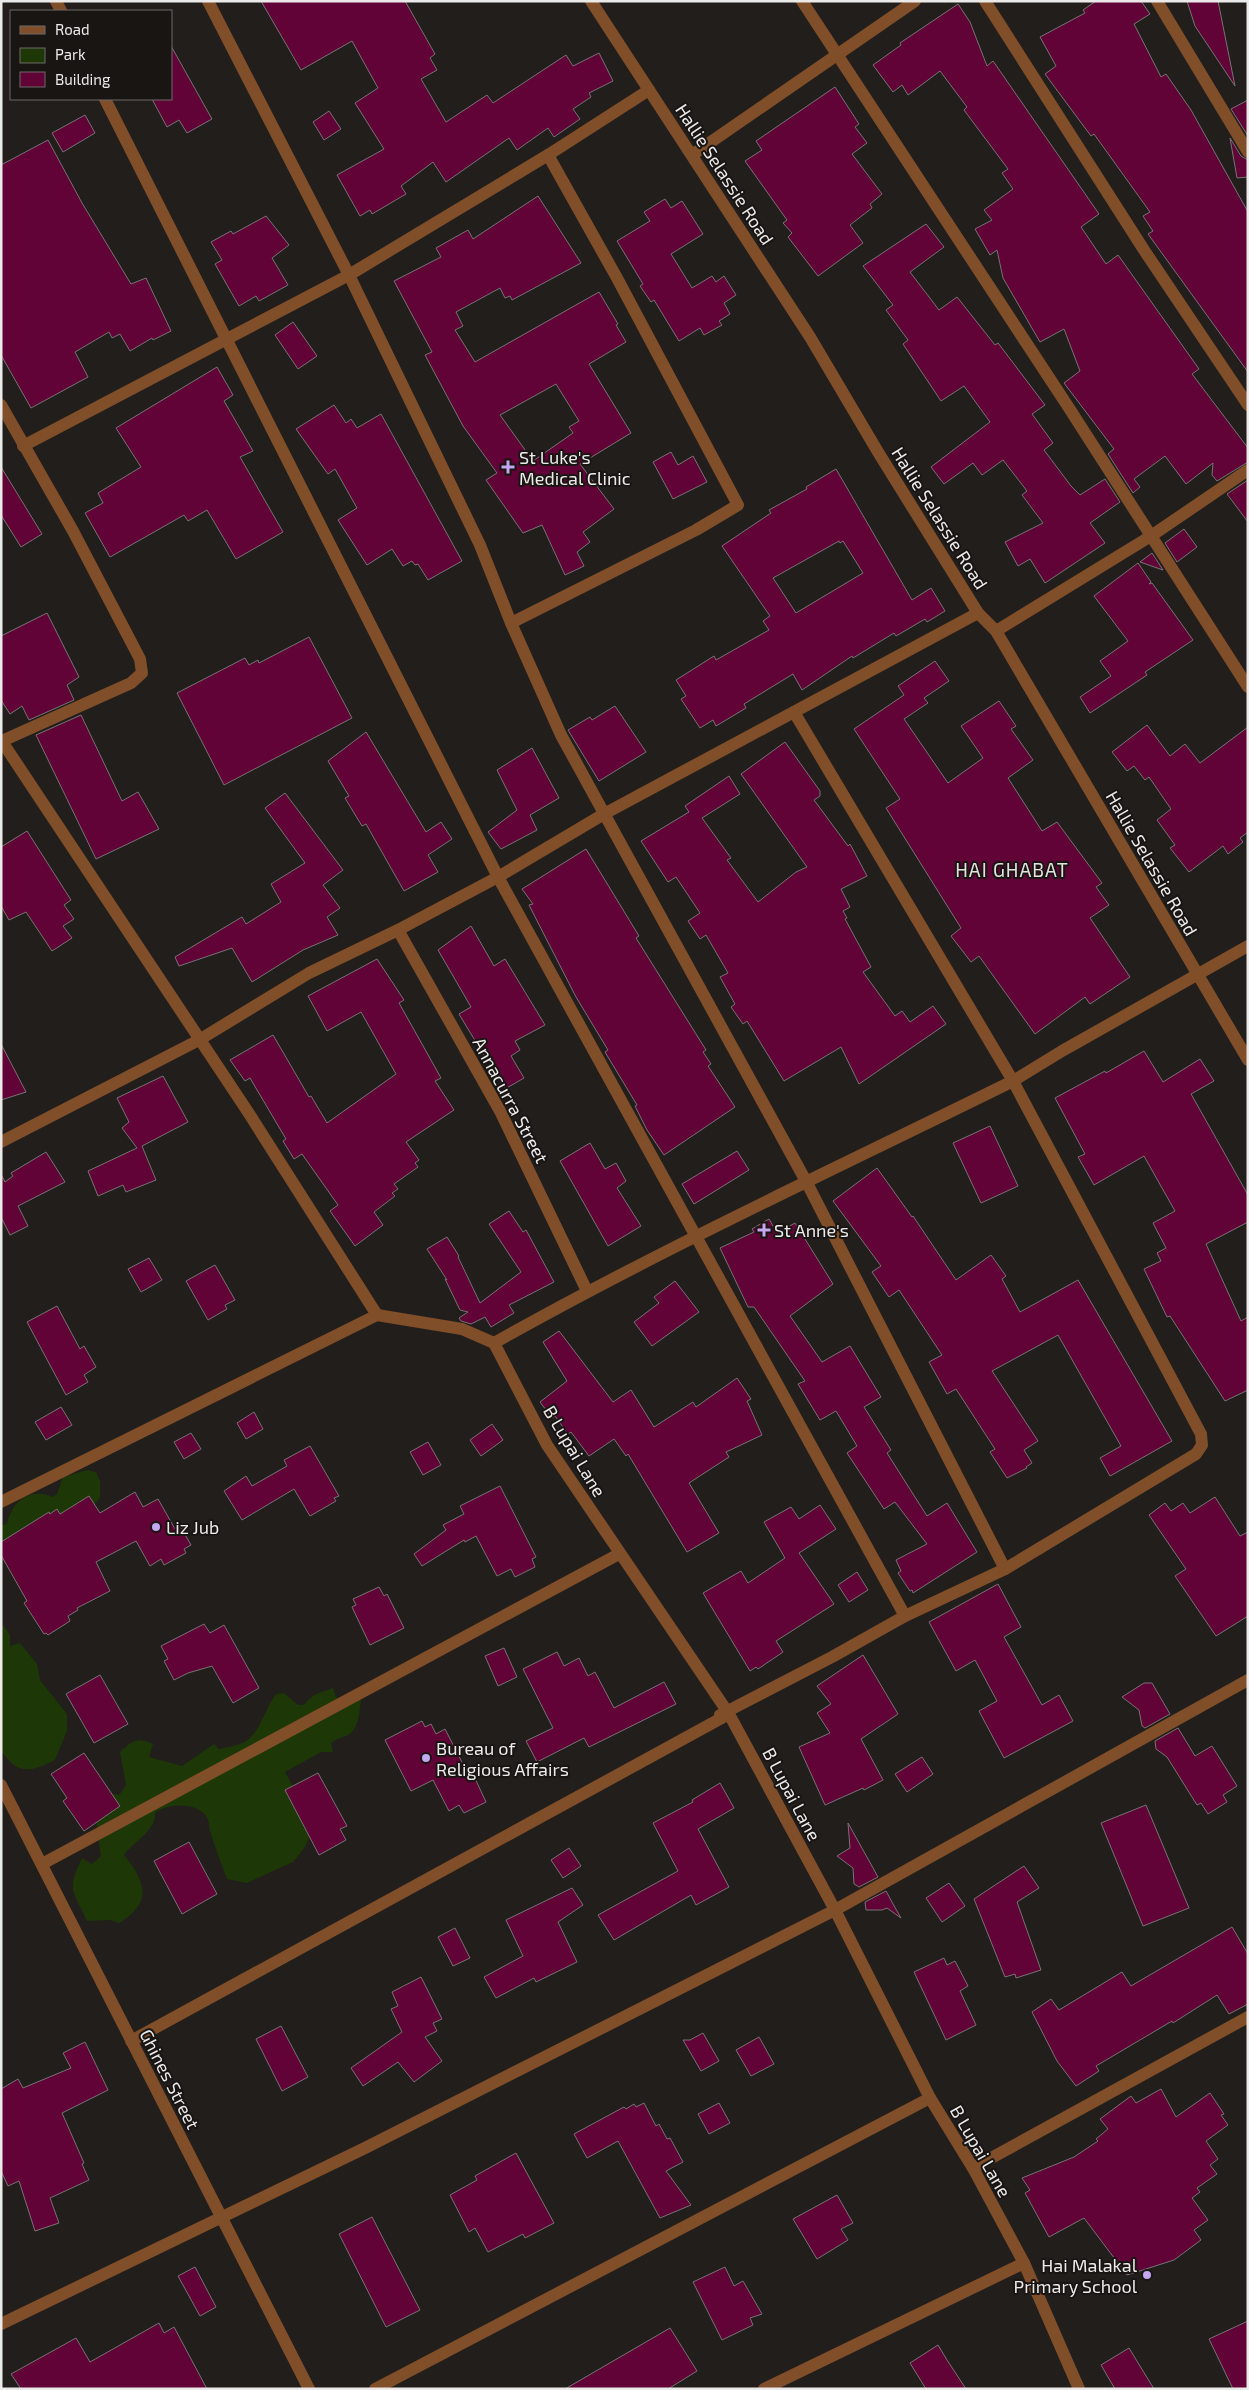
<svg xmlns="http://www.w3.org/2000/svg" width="1249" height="2390" font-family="'Exo 2',sans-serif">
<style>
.green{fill:#1d3707}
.building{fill:#610336;stroke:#777374;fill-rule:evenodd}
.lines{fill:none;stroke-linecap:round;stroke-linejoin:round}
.service{stroke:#804e28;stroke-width:12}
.minor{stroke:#804e28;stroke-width:12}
.poi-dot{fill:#c5a7f1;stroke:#181513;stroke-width:2}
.labels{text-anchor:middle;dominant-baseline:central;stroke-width:4;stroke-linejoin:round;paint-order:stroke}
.street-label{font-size:18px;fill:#eceae9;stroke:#181513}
.poi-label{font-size:18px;fill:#eceae9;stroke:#181513;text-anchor:start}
.neighbourhood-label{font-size:19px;letter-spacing:1px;fill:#e4e0dd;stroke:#181513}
</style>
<rect width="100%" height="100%" fill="#211e1c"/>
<g class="green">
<path d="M87,1470L96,1472L100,1481V1498L93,1506L1,1556V1525L7,1524C12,1501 30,1487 53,1497L57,1494L63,1477Z"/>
<path d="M3,1625L10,1635V1646L20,1643L37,1664L40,1680L67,1714V1731L55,1760C31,1772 17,1776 1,1750V1627Z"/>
<path d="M333,1688L336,1697L346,1702L355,1697L361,1701C359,1713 359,1731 346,1736C340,1738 336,1739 331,1743L333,1752H321L285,1772L315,1826L305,1847L293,1862L247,1883L227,1879C221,1863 215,1847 210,1831C209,1826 209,1819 206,1816C196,1802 167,1803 155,1813C156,1831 135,1840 124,1855C146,1882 153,1903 119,1923L110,1920L87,1921C73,1889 66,1892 82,1858L92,1864L101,1856L95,1814L109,1793L119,1795L126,1785L120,1752C133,1740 137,1737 153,1744L149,1757L182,1766L214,1744L219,1749C227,1747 239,1746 246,1741C261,1731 265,1708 276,1694L284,1693L298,1705H304C311,1694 322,1692 333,1688Z"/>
</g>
<g class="building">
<path d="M261,1H405L435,54L430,58L437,70L421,79L446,122L487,95L493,103L566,55L573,66L599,53L613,81L589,93L591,97L573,109L580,119L554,137L548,128L517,150L509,138L446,182L433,162L401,186L406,194L372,214L370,210L360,216L337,175L384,149L355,103L378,88L352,41L301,70Z"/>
<path d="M1096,1H1141L1150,14L1134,24L1161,77L1166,74L1191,110L1248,212V372L1148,234L1153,231L1143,216L1150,212L1094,134L1091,136L1045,74L1056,66L1040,37L1085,13L1083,10Z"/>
<path d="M1187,1H1218L1235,86L1195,26Z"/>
<path d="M958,4L970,22L987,66L993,61L1099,214L1081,227L1106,264L1118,255L1199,369L1192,374L1248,448V462L1217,481L1212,475L1213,463L1186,484L1165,456L1134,479L1140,487L1133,493L1108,454L1114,449L1064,383L1080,371L1064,329L1040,342L1003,278L997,250L990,255L975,229L992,220L984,210L1013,189L1002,173L1008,169L964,110L967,107L940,71L908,95L902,85L893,92L873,65L901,45L900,43Z"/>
<path d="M171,46L212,119L187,133L179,120L167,127L152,99H171Z"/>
<path d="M835,87L859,124L855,127L867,143L852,154L882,194L870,204L872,208L850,225L863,243L818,276L788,237L792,233L783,223L787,220L745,161L762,150L756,141Z"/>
<path d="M1248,100V136L1231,109Z"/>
<path d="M329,111L341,129L324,140L313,122Z"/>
<path d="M85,115L95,133L63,152L52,133Z"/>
<path d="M1230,138L1241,156L1248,160V177L1237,178Z"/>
<path d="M48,140L82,203L131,284L146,278L171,331L153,340L152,338L130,351L120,334L112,338L109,332L75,352L88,377L31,408L1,355V165Z"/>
<path d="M538,196L581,263L512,300L510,296L505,298L500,288L456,312L463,326L455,330L475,362L599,292L618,324L616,325L626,342L589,364L631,433L580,464L614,509L583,532L590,542L577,552L584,566L565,575L542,525L523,533L486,480L497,473L463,426L425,355L432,352L394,281L441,257L436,248L468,230L473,239ZM556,384L579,421L569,427L573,433L533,461L500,415Z"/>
<path d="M665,199L671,208L682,201L703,234L671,254L692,288L712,276L716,282L724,276L736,295L724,303L730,314L719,321L722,325L704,335L700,328L679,341L654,300L651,302L640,286L643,284L617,241L650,221L644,212Z"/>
<path d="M266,216L289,245L272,258L288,285L259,301L256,296L239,306L215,264L222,260L211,242L231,231L233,234Z"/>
<path d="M926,224L944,247L910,272L939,310L957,297L995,345L998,343L1045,405L1032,414L1053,443L1044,450L1071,486L1080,495L1105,479L1120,502L1090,523L1105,543L1045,583L1030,559L1018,566L1005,542L1043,523L1022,495L1027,491L1003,460L982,475L973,463L944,484L931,467L990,422L964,386L941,401L903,344L908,340L886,310L893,305L863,266Z"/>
<path d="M293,322L317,356L298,369L275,335Z"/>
<path d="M217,367L233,395L224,401L253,451L240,457L283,532L236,559L207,510L188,521L184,515L110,557L85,513L103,503L98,493L141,467L116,428Z"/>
<path d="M334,405L346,423L351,419L357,428L381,414L462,561L428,580L418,564L415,565L412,561L403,566L392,549L367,565L338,520L357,508L335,469L328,474L296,429Z"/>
<path d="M671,452L678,465L693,456L707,482L673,499L653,462Z"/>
<path d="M1,467L42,534L21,547L1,515Z"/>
<path d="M836,469L912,600L931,588L945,611L927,622L925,619L896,636L894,633L853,658L852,656L802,690L793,674L744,704L746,708L716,726L713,720L700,728L681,699L686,696L676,680L714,656L716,660L769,630L763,621L770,616L722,546L771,513L769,510L807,489L806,487ZM839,541L840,543L843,541L863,573L796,613L773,578Z"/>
<path d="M1248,480V522L1227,494Z"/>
<path d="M1184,529L1197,547L1177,562L1165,543Z"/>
<path d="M1152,553L1163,570L1140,562Z"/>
<path d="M1138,563L1151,582L1149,584L1152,583L1193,640L1145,672L1147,675L1090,713L1080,697L1111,676L1100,661L1128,641L1094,596Z"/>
<path d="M47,613L79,677L67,685L74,700L29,720L22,706L10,714L1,700V636Z"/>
<path d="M309,637L352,718L224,785L177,693L245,658L249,665L258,660L259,663Z"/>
<path d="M935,661L949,681L924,698L928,703L904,719L948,783L983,758L961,726L999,701L1016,726L1011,729L1033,760L1008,778L1042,831L1057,822L1102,883L1096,887L1109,905L1090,918L1130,977L1090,1004L1085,997L1035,1034L979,956L971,962L951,936L961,928L886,808L900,799L854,729L904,695L898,686Z"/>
<path d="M615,706L646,752L599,781L568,730L590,717L592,720Z"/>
<path d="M81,715L122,801L138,792L159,829L96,859L36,735Z"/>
<path d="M1147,725L1170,756L1185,744L1200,763L1248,727V832L1240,838L1243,842L1228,854L1223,846L1189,872L1170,848L1175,845L1157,820L1171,809L1149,777L1145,780L1134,766L1127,771L1112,752Z"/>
<path d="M366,732L426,832L441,822L452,839L428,855L438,872L404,891L366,824L362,826L345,798L349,796L328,761Z"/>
<path d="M785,742L820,791V796L814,800L848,846L850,844L867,876L841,889L850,907L843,911L847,918L845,919L871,967L863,972L895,1016L902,1011L910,1022L933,1006L946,1024L859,1084L841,1047L784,1081L747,1021L743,1024L731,1007L735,1004L720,977L728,973L706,935L700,939L688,921L700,913L676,877L668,882L641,841L689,812L685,806L729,776L740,794L702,818L731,858L727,860L758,902L796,872L807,867L741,774Z"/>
<path d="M532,748L559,798L530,815L537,830L501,849L488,832L517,810L497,770Z"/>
<path d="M285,793L343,870L323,885L340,908L327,917L338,935L303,950L252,982L232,948L179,966L175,957L242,917L246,924L281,902L271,884L305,863L265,808Z"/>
<path d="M27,831L71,900L64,905L74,919L63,926L72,938L52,951L26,912L9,920L1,906V847Z"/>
<path d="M586,849L639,936L636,938L706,1050L703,1052L711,1064L708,1066L735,1107L664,1155L647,1130L635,1106L637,1105L605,1052L608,1050L576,997L529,905L533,904L522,889Z"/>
<path d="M471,926L494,966L505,959L545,1025L515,1041L520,1050L511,1056L524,1078L505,1089L490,1061L488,1062L459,1014L471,1007L438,950Z"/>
<path d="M377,959L404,1000L399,1003L441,1078L435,1081L454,1110L406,1142L419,1160L415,1163L418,1167L394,1184L398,1189L392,1193L395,1196L374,1212L383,1225L355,1246L330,1211L338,1205L302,1154L294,1159L283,1141L286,1139L250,1078L245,1081L230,1060L273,1035L309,1097L311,1096L327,1123L396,1074L361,1012L327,1031L308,996Z"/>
<path d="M1,1044L26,1092L1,1100Z"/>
<path d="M1144,1051L1163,1082L1200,1059L1214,1081L1191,1094L1248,1195V1222L1206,1244L1241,1321L1248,1317V1390L1225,1401L1170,1316L1167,1317L1144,1269L1161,1261L1157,1253L1166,1248L1153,1223L1175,1211L1144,1156L1094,1185L1078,1157L1085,1154L1055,1098L1105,1071L1106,1073Z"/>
<path d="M163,1076L188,1122L142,1146L156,1180L126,1192L123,1185L98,1196L88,1171L137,1148L122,1128L129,1122L117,1098Z"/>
<path d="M990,1126L1018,1186L981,1203L953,1143Z"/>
<path d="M590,1143L605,1169L616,1163L626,1181L617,1188L641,1226L608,1246L560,1161Z"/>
<path d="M737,1151L749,1170L694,1204L682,1184Z"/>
<path d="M46,1152L65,1182L18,1206L28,1226L10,1235L1,1217V1174L5,1182L13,1176L11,1173Z"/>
<path d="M877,1168L912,1217L913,1216L956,1280L991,1255L1006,1276L1002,1279L1020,1312L1078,1280L1172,1441L1110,1476L1100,1458L1121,1446L1058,1335L992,1371L1038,1441L1024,1450L1032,1463L1026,1467L1027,1468L1007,1478L990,1452L995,1449L956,1389L947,1394L929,1362L942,1355L899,1290L889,1297L872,1272L881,1266L833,1201Z"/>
<path d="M509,1211L523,1232L526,1230L554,1282L509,1305L514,1313L491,1327L485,1317L471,1324L461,1321L459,1318L468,1312L460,1310L445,1279L447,1280L427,1249L447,1237L459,1256L458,1257L480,1303L521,1272L489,1224Z"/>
<path d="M769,1219L777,1233L795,1223L833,1284L790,1316L822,1362L850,1346L881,1397L864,1407L891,1450L887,1453L927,1516L947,1503L977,1552L913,1593L912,1590L910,1591L898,1573L901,1571L896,1560L927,1544L895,1502L884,1509L847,1453L857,1446L836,1411L820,1420L798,1384L805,1381L754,1307H748L720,1248L754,1232L752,1229Z"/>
<path d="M149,1258L162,1280L141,1292L128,1269Z"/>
<path d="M215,1265L235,1300L225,1305L227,1309L208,1320L186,1281Z"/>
<path d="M675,1281L699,1312L652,1346L634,1322L659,1303L654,1297Z"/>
<path d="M57,1306L80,1349L84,1346L96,1367L84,1375L88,1382L66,1395L27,1322Z"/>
<path d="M559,1331L613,1402L631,1390L654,1427L693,1402L696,1407L737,1378L751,1399L747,1401L762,1435L726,1452L729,1457L689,1483L719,1533L687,1552L628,1454L626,1456L614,1439L589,1456L571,1432L568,1434L555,1416L552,1418L540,1402L567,1381L543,1342Z"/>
<path d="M61,1407L72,1425L46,1440L35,1422Z"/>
<path d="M254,1412L263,1429L246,1439L237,1423Z"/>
<path d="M492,1424L503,1440L481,1456L470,1440Z"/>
<path d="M191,1433L201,1449L184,1459L174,1442Z"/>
<path d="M428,1442L441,1465L423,1475L410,1452Z"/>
<path d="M310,1446L339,1496L334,1498L336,1501L310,1516L294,1489L242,1520L224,1491L246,1476L252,1486L287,1466L284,1460Z"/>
<path d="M500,1486L536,1557L532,1559L535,1567L515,1577L511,1569L497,1576L476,1536L465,1542L464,1540L422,1566L414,1554L446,1530L443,1525L464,1514L460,1506Z"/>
<path d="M135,1492L143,1507L158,1499L175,1529L180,1526L191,1545L184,1549L186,1553L164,1565L161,1559L150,1566L136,1541L96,1562L110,1591L77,1608L78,1610L68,1616L70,1621L48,1635L46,1633L44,1634L24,1603L27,1601L1,1555V1542L49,1512L50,1514L57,1509L60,1514L89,1496L100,1513Z"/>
<path d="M1215,1497L1240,1536L1248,1532V1616L1216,1636L1175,1576L1186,1569L1149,1515L1165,1503L1171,1511L1183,1503L1190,1513Z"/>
<path d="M820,1505L836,1529L799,1553L834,1604L776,1641L783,1652L758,1669L756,1667L750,1671L703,1593L741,1571L748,1583L785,1558L764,1522L791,1507L799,1519Z"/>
<path d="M857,1572L868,1590L849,1602L838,1585Z"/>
<path d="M998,1584L1021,1627L1004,1637L1042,1705L1059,1695L1073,1721L1004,1758L979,1711L997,1701L975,1660L956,1671L929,1622Z"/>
<path d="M379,1587L384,1596L387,1594L404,1628L370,1645L352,1607L356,1605L353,1599Z"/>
<path d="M204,1624L210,1633L224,1625L259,1688L233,1703L212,1666L188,1673L174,1680L164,1661L168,1659L161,1646Z"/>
<path d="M504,1648L517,1677L498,1686L485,1656Z"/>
<path d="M557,1652L564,1666L579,1658L588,1676L595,1672L614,1708L664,1682L676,1704L589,1747L584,1738L537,1762L526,1741L553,1728L523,1669Z"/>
<path d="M863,1655L898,1714L861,1739L883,1780L864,1790L863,1788L825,1805L799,1747L830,1733L817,1713L831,1704L817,1686Z"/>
<path d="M100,1675L128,1724L94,1743L66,1694Z"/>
<path d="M1144,1683H1152L1170,1714L1145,1728L1142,1726L1139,1710L1122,1697Z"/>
<path d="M422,1721L425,1727L431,1724L436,1734L445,1729L468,1774L472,1772L486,1802L464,1813L459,1805L449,1811L433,1780L411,1791L385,1740Z"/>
<path d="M1178,1728L1195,1756L1212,1746L1237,1786L1223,1795L1227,1802L1208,1814L1201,1803L1197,1805L1167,1757L1156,1749L1155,1741Z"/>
<path d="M84,1753L120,1806L84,1831L63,1801L67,1798L51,1774Z"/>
<path d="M922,1757L933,1774L907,1792L895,1774Z"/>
<path d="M318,1773L347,1826L340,1829L346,1840L319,1855L285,1790Z"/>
<path d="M720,1783L734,1808L698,1829L729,1887L696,1905L691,1895L614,1940L598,1915L678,1871L653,1823L693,1802L692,1800Z"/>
<path d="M1146,1805L1189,1908L1143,1926L1101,1823Z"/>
<path d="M848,1823L878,1877L859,1887L854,1884L853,1868L837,1856L850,1848Z"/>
<path d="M189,1842L217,1894L182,1914L154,1861Z"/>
<path d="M569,1848L581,1866L563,1878L551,1860Z"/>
<path d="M1024,1866L1039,1888L1017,1902L1041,1970L1016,1978L1015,1974L1005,1977L974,1899Z"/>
<path d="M949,1883L965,1906L942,1922L926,1898Z"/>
<path d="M572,1888L583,1905L558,1922L577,1962L536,1982L534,1978L496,1998L484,1977L523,1956L506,1920Z"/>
<path d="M886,1891L893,1904L901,1918L887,1908L882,1910H866L865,1902Z"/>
<path d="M1232,1927L1248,1954V2004L1229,2014L1217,1995L1173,2023L1172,2021L1096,2066L1099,2071L1076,2086L1057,2061L1032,2012L1051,1999L1059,2010L1122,1972L1131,1986Z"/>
<path d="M455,1928L470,1958L453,1966L438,1937Z"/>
<path d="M944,1958L947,1965L955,1961L968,1986L960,1991L976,2025L946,2040L914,1972Z"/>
<path d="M421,1977L442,2019L433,2023L437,2031L425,2037L442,2061L414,2082L398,2062L363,2086L351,2068L402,2032L391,2009L398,2006L392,1992Z"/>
<path d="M281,2026L308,2077L282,2091L256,2039Z"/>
<path d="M703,2033L719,2061L701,2071L683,2040H690Z"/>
<path d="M759,2037L774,2064L751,2076L736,2050Z"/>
<path d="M85,2042L108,2090L62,2113L84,2163L82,2164L89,2180L50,2198L59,2223L35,2231L19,2181L8,2186L1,2171V2089L18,2079L23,2088L71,2068L63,2053Z"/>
<path d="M1161,2089L1176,2117L1210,2093L1224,2114L1221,2115L1228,2125L1206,2141L1218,2159L1210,2165L1217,2174L1197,2188L1200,2192L1192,2198L1208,2220L1194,2230L1201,2240L1174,2260L1127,2275L1084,2218L1049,2237L1025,2193L1030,2190L1022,2178L1074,2157L1098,2141L1096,2139L1108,2129L1100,2119L1131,2096L1136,2103Z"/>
<path d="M644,2103L656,2126L659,2124L667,2139L670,2138L683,2162L666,2171L691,2205L660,2218L618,2141L587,2158L574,2134L624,2107L626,2109L634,2104L636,2107Z"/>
<path d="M719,2103L730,2123L709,2134L698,2114Z"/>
<path d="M516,2153L554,2223L525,2238L523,2234L488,2252L475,2228L469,2232L450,2195L477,2180L475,2176Z"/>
<path d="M837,2195L853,2223L841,2229L848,2240L817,2259L793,2219Z"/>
<path d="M372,2217L420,2310L386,2327L339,2234Z"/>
<path d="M195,2267L216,2307L200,2316L178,2276Z"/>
<path d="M725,2267L734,2286L743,2281L762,2314L750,2318L753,2325L722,2340L693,2282Z"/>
<path d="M1248,2321V2389H1233L1209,2339Z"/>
<path d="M159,2323L164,2333L174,2327L207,2389H21L11,2374L76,2338L90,2362Z"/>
<path d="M670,2328L697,2371L668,2389H565Z"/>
<path d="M938,2345L947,2360L966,2389H926L910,2363Z"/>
<path d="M1129,2348L1154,2389H1115L1101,2365Z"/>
</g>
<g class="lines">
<g class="service">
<path d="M131,2041L729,1714"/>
<path d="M375,2389L930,2098"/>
</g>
<g class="minor">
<path d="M56,1L61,11"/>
<path d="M208,1L349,275L480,545L511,623L561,735L807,1183L1005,1569"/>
<path d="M591,1L810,337L878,452L978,613L996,631L1248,1060"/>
<path d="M802,1L1069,408L1248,687"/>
<path d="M985,1L1144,250L1248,405"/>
<path d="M1157,1L1248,152"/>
<path d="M105,99L498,877L905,1616"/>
<path d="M692,155L915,1"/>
<path d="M1,405L73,531L140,659L142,673L131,683L2,741"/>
<path d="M23,446L349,275L548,155L649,90"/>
<path d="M511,623L696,530L738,505L617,278L548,155"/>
<path d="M996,631L1151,536L1248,470"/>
<path d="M1,740L248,1112L377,1315"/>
<path d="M398,930L500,1111L587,1291"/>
<path d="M1,1142L199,1040L309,973L398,930L498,877L604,814L978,613"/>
<path d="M377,1315L462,1329L494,1343L547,1445L729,1714L835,1910L930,2098L973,2168L1024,2263L1079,2389"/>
<path d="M494,1343C663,1248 839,1167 1013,1081L1062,1051L1248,946"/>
<path d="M1,1502L377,1315"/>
<path d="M729,1714L720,1715L832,1657L905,1616L1005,1569L1196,1454L1202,1445L1201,1434L1013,1081L794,712"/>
<path d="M1,1785L309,2389"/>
<path d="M42,1864L619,1554"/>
<path d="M973,2168L1248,2017"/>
<path d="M1,2324L365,2148L835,1910L1248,1680"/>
<path d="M764,2389L1024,2263"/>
</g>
</g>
<g class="poi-dot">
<path d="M505.5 459.5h5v5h5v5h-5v5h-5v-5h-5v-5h5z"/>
<path d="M761.5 1222.5h5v5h5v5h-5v5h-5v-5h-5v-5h5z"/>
<circle cx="156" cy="1527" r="5"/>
<circle cx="426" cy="1758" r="5"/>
<circle cx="1147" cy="2275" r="5"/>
</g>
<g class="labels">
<g class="street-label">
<text transform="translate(725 174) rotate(57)">Hallie Selassie Road</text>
<text transform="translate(940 518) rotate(58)">Hallie Selassie Road</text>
<text transform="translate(1152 863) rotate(60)">Hallie Selassie Road</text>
<text transform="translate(511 1100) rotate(62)">Annacurra Street</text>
<text transform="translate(575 1451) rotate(59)">B Lupai Lane</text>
<text transform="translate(792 1794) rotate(62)">B Lupai Lane</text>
<text transform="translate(170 2079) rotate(63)">Ghines Street</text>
<text transform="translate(981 2151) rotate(60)">B Lupai Lane</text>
</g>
<g class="poi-label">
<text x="519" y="457">St Luke's<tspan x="519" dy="21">Medical Clinic</tspan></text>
<text x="774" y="1230">St Anne's</text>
<text x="166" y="1527">Liz Jub</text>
<text x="436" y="1748">Bureau of<tspan x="436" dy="21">Religious Affairs</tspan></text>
<text x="1137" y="2265" text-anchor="end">Hai Malakal<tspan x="1137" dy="21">Primary School</tspan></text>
</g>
<g class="neighbourhood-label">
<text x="1012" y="869">HAI GHABAT</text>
</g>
</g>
<rect width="1249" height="2390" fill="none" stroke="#eceae9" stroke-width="5"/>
<rect x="10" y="10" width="162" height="90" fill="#181513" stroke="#6d6a69"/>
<rect x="20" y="26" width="25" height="8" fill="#804e28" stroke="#6d6a69"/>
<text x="55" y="35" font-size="15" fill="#eceae9">Road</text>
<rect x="20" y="48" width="25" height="15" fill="#1d3707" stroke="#6d6a69"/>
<text x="55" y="60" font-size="15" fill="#eceae9">Park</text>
<rect x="20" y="72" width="25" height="15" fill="#610336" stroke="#6d6a69"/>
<text x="55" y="85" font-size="15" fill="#eceae9">Building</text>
</svg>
